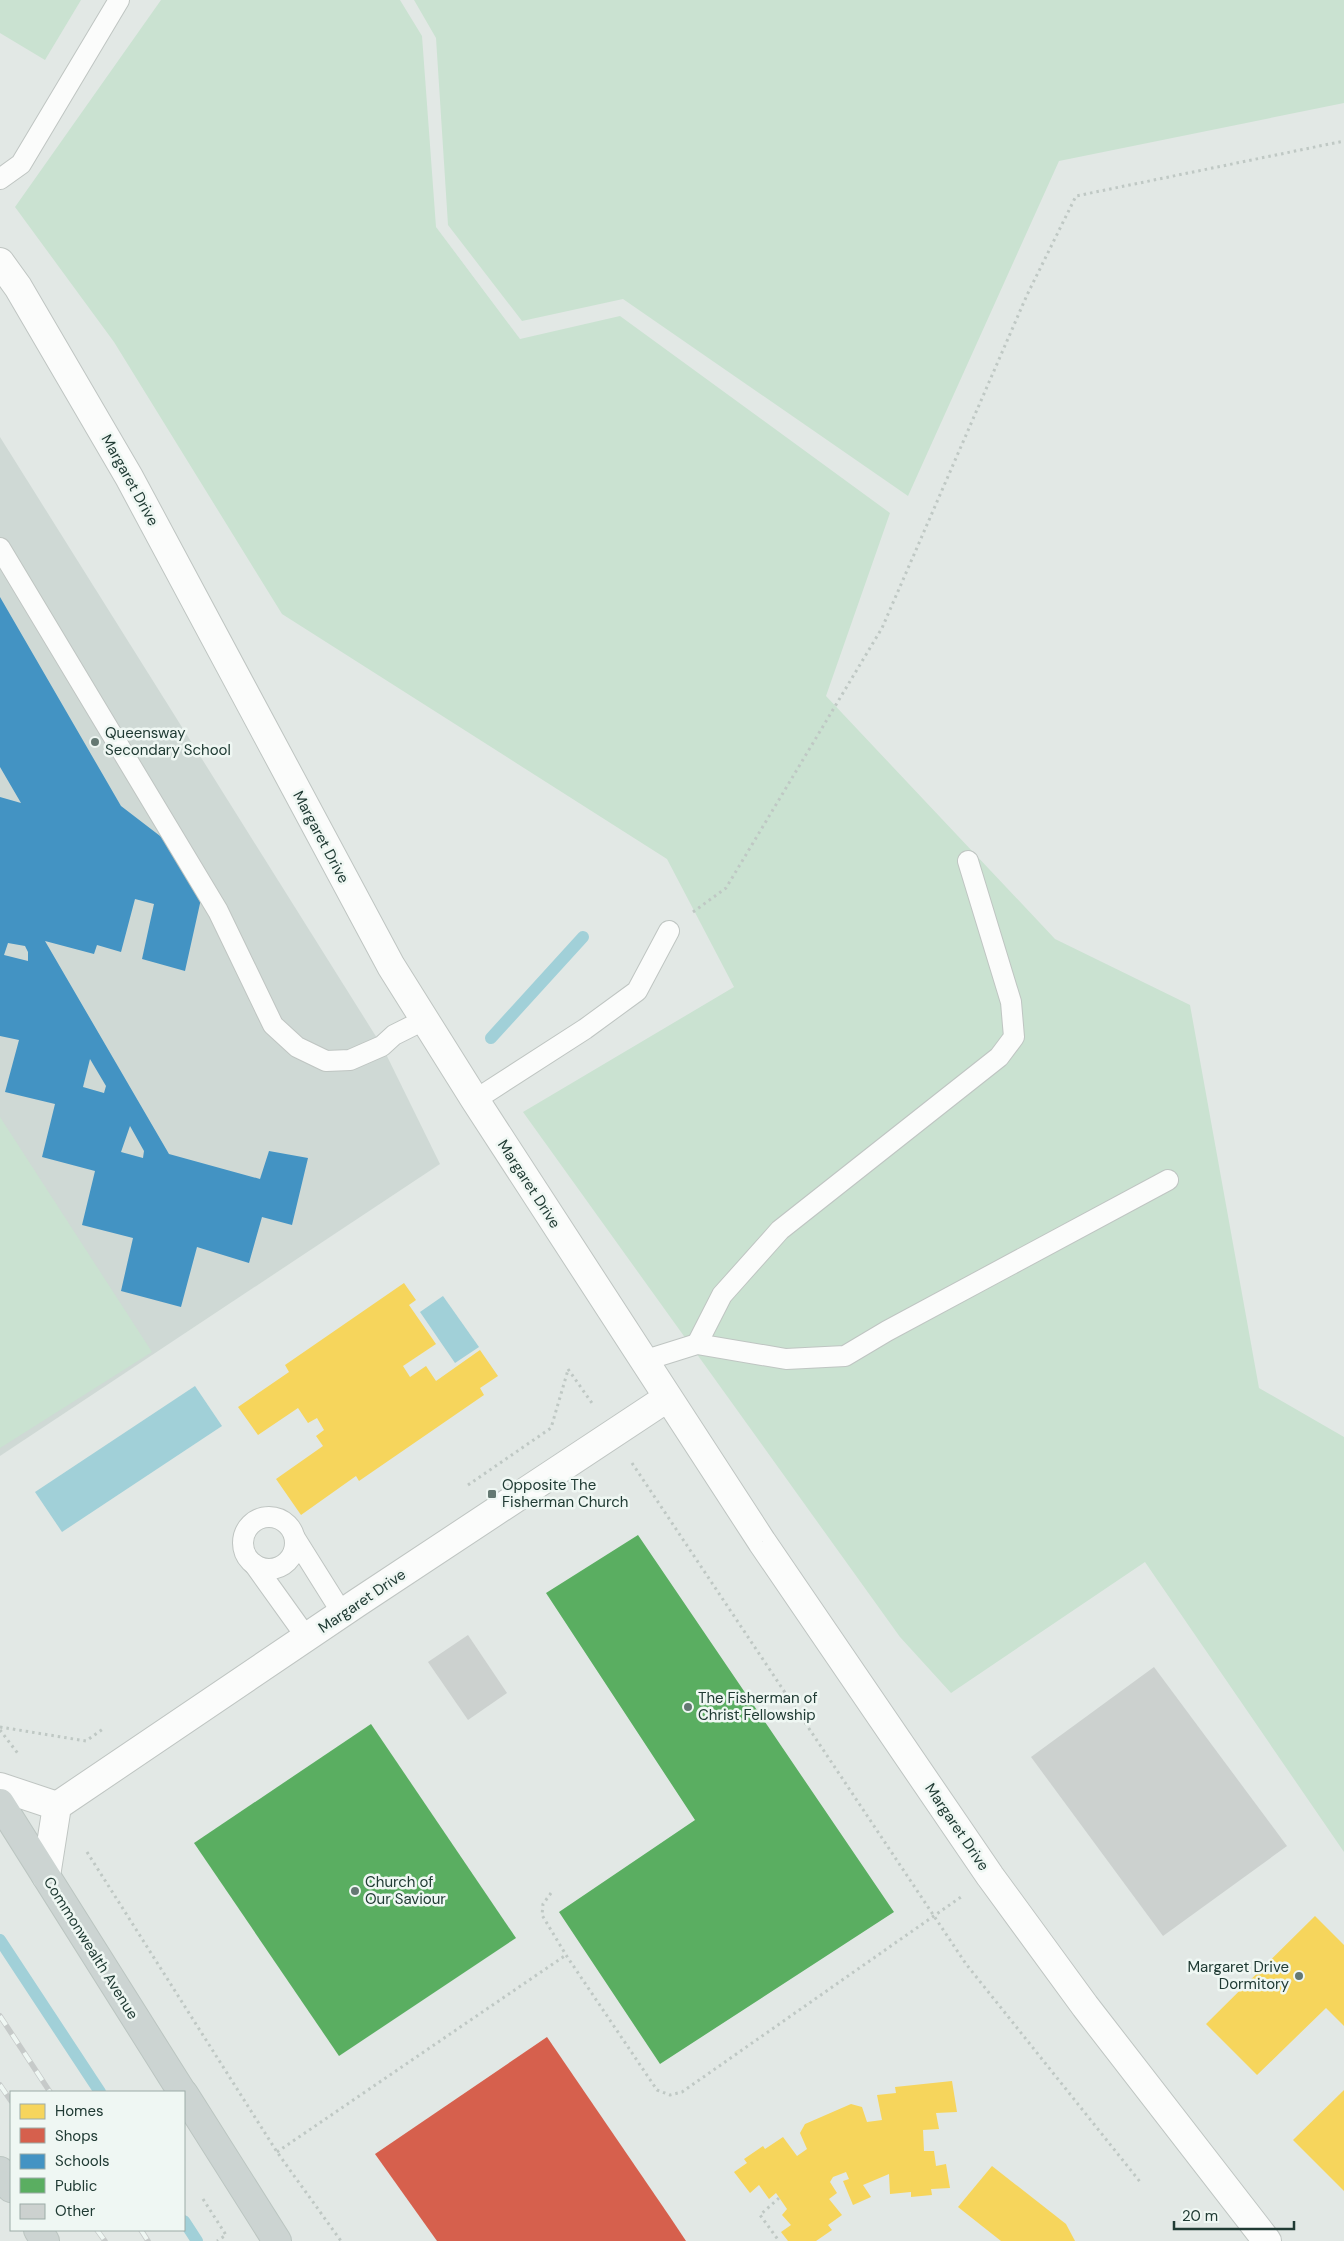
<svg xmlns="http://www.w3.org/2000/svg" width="1344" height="2241" font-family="'DM Sans',sans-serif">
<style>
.built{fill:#cfd9d5}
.green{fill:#cae2d1}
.water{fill:#a1d0d8}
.homes{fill:#f6d55c}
.shops{fill:#d6604d}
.schools{fill:#4393c3;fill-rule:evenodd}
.public{fill:#5aae61}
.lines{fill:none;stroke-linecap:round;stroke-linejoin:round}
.stream{stroke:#a1d0d8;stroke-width:12}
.building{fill:#ccd1cf}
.service-casing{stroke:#bfc5c2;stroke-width:22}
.minor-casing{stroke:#bfc5c2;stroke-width:30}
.tertiary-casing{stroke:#bfc5c2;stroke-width:30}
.primary-casing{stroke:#bbc5c1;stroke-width:30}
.path{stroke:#bfc8c4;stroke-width:3;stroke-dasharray:2.5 4;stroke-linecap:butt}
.service{stroke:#fbfcfb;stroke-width:20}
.minor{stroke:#fbfcfb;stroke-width:28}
.tertiary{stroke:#fbfcfb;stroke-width:28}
.primary{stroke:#ccd4d2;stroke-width:28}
.rail-casing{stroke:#c6cac9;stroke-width:5.5}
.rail{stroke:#eff7f3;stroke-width:4;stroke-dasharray:11;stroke-linecap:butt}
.poi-dot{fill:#647872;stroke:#eff7f3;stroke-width:2}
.labels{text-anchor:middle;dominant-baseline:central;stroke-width:5;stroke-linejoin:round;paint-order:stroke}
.street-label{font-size:15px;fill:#203b34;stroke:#eff7f3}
.poi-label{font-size:15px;fill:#203b34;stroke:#eff7f3;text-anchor:start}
</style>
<rect width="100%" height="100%" fill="#e2e8e5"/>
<path class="built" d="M0,437L382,1046L440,1164L0,1456Z"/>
<g class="green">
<path d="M0,0H81L45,60L0,33Z"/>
<path d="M161,0H400L422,36L436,227L520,339L620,316L890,513L826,696L1055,939L1190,1005L1259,1388L1344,1437V1852L1145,1562L951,1693L900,1637L523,1112L734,987L667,859L282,614L114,342L15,207Z"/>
<path d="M414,0H1344V103L1059,161L908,496L623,299L522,321L448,225L436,38Z"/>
<path d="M0,1117L152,1352L0,1448Z"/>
</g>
<g class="water">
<path d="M443,1296L479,1347L455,1363L420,1312Z"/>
<path d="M195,1386L222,1426L62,1532L35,1492Z"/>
</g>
<g class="homes">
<path d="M404,1283L416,1300L409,1305L436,1344L403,1366L410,1377L426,1366L436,1381L480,1350L498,1376L480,1388L484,1395L359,1481L356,1476L301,1515L276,1479L323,1446L316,1436L324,1430L317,1418L308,1423L298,1408L258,1435L238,1407L289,1372L285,1365Z"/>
<path d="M1315,1916L1344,1945V2026L1326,2008L1257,2075L1206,2024Z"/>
<path d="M952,2081L957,2112L936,2113L939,2129L923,2130L924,2151H934L936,2166L946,2164L950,2188L931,2189L932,2195L911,2197V2192L890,2194L889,2174L863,2185L871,2197L853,2205L843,2181L849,2179L846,2172L833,2177L830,2182L837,2193L829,2199L842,2215L828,2225L832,2230L816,2241H788L781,2232L791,2225L782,2215L787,2209L776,2193L769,2199L759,2185L750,2193L734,2172L747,2163L744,2159L763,2146L765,2149L783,2137L797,2156L807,2149L800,2133L805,2124L851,2104L862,2107L867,2122L882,2120L877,2095L896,2093L895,2087Z"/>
<path d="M1344,2090V2191L1293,2140Z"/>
<path d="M992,2166L1066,2224L1075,2241H1001L958,2207Z"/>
</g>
<path class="shops" d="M547,2037L670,2217L686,2241H437L375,2154Z"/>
<path class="schools" d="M0,597L121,806L207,872L185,971L142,959L154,904L135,899L121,952L97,945L94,954L45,941L169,1154L260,1179L269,1151L308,1158L292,1225L262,1217L249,1263L197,1247L181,1307L121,1291L133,1238L82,1225L95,1171L42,1157L55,1104L5,1092L19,1040L0,1036V797L21,803L0,767ZM8,943L25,946L28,952V961L4,955ZM90,1059L106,1086L104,1093L83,1087ZM130,1126L144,1151L143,1158L121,1152Z"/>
<g class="public">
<path d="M638,1535L894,1912L660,2064L559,1912L695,1820L546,1593Z"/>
<path d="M371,1724L516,1938L339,2056L194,1843Z"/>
</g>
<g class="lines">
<g class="stream">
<path d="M491,1038L583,937"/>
<path d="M0,1940L100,2092"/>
<path d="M184,2221L197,2241"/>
</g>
</g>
<g class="building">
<path d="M468,1635L507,1693L468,1720L428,1662Z"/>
<path d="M1154,1667L1287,1846L1163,1936L1031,1757Z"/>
</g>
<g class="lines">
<defs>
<g id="service">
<path d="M0,179L21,164L119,0"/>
<path d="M0,548L218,911L273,1025L297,1047L326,1061L350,1060L382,1046L394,1035L424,1020"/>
<path d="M475,1100L585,1029L637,991L669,931"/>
<path d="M697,1344L722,1295L780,1230L999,1057L1014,1037L1011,1002L968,861"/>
<path d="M646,1360L697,1344L786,1359L845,1356L887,1331L1168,1180"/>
<circle cx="269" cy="1543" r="26"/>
<path d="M295,1538L342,1613"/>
<path d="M254,1564L307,1638"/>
</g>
<g id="minor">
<path d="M0,1787L57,1806"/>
<path d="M46,1876L57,1806L357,1603L667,1398"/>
</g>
<path id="tertiary" d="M0,262L18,287L129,477L391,966L475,1100L762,1542L990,1876L1085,2006L1267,2241"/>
<g id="primary">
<path d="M0,1803L182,2092"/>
<path d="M184,2094L277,2241"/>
<path d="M0,2171L11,2188"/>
<path d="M38,2230L45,2241"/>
</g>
</defs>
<use href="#service" class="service-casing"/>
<use href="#minor" class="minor-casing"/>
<use href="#tertiary" class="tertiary-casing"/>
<use href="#primary" class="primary-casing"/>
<g class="path">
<path d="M693,912L726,888L882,628L1027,295L1076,196L1344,141"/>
<path d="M568,1369L594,1406"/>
<path d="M632,1463L966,1964L1141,2183"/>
<path d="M468,1485L551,1428L568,1370"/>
<path d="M0,1727L86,1741L103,1729"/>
<path d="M0,1730L19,1755"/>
<path d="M87,1852L277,2152L341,2241"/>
<path d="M551,1893L543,1904L542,1915L566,1955L657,2090L670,2095L682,2092L961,1897"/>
<path d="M277,2152L566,1955"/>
<path d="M779,2198L760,2215L779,2241"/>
<path d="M203,2199L226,2235L217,2241"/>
</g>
<use href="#service" class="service"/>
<use href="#minor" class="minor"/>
<use href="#tertiary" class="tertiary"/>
<use href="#primary" class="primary"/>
<defs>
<g id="rail">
<path d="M0,2016L50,2092"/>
<path d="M0,2085L11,2101"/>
<path d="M97,2230L105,2241"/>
<path d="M141,2230L148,2241"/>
</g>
</defs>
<use href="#rail" class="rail-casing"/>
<use href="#rail" class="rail"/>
</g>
<g class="poi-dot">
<circle cx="95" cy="742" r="5"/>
<rect x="487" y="1489" width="10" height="10" rx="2.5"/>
<circle cx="688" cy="1707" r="5"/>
<circle cx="355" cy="1891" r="5"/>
<circle cx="1299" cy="1976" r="5"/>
</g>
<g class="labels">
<g class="street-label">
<text transform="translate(130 480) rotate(61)">Margaret Drive</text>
<text transform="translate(321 837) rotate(62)">Margaret Drive</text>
<text transform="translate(529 1184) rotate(57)">Margaret Drive</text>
<text transform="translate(362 1601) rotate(-34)">Margaret Drive</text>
<text transform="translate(957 1827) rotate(56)">Margaret Drive</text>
<text transform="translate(91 1948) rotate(58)">Commonwealth Avenue</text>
</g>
<g class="poi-label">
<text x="105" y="733">Queensway<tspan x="105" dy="17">Secondary School</tspan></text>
<text x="502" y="1485">Opposite The<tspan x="502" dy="17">Fisherman Church</tspan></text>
<text x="698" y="1698">The Fisherman of<tspan x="698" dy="17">Christ Fellowship</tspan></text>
<text x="365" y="1882">Church of<tspan x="365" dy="17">Our Saviour</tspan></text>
<text x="1289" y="1967" text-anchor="end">Margaret Drive<tspan x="1289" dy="17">Dormitory</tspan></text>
</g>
</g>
<rect x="10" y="2091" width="175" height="140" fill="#eff7f3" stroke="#9caca7"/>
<rect x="20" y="2104" width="25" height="15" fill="#f6d55c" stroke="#9caca7"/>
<text x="55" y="2116" font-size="15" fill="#203b34">Homes</text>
<rect x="20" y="2128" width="25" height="15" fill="#d6604d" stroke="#9caca7"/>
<text x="55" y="2141" font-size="15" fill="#203b34">Shops</text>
<rect x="20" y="2154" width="25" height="15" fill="#4393c3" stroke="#9caca7"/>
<text x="55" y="2166" font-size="15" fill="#203b34">Schools</text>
<rect x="20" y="2178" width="25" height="15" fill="#5aae61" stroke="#9caca7"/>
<text x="55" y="2191" font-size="15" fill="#203b34">Public</text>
<rect x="20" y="2204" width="25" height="15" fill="#ccd1cf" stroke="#9caca7"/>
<text x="55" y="2216" font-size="15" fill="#203b34">Other</text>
<path d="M1174 2221v8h120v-8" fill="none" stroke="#203b34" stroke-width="2.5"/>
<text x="1182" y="2221" font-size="15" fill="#203b34" stroke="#eff7f3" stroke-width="4" paint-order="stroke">20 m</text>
</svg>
